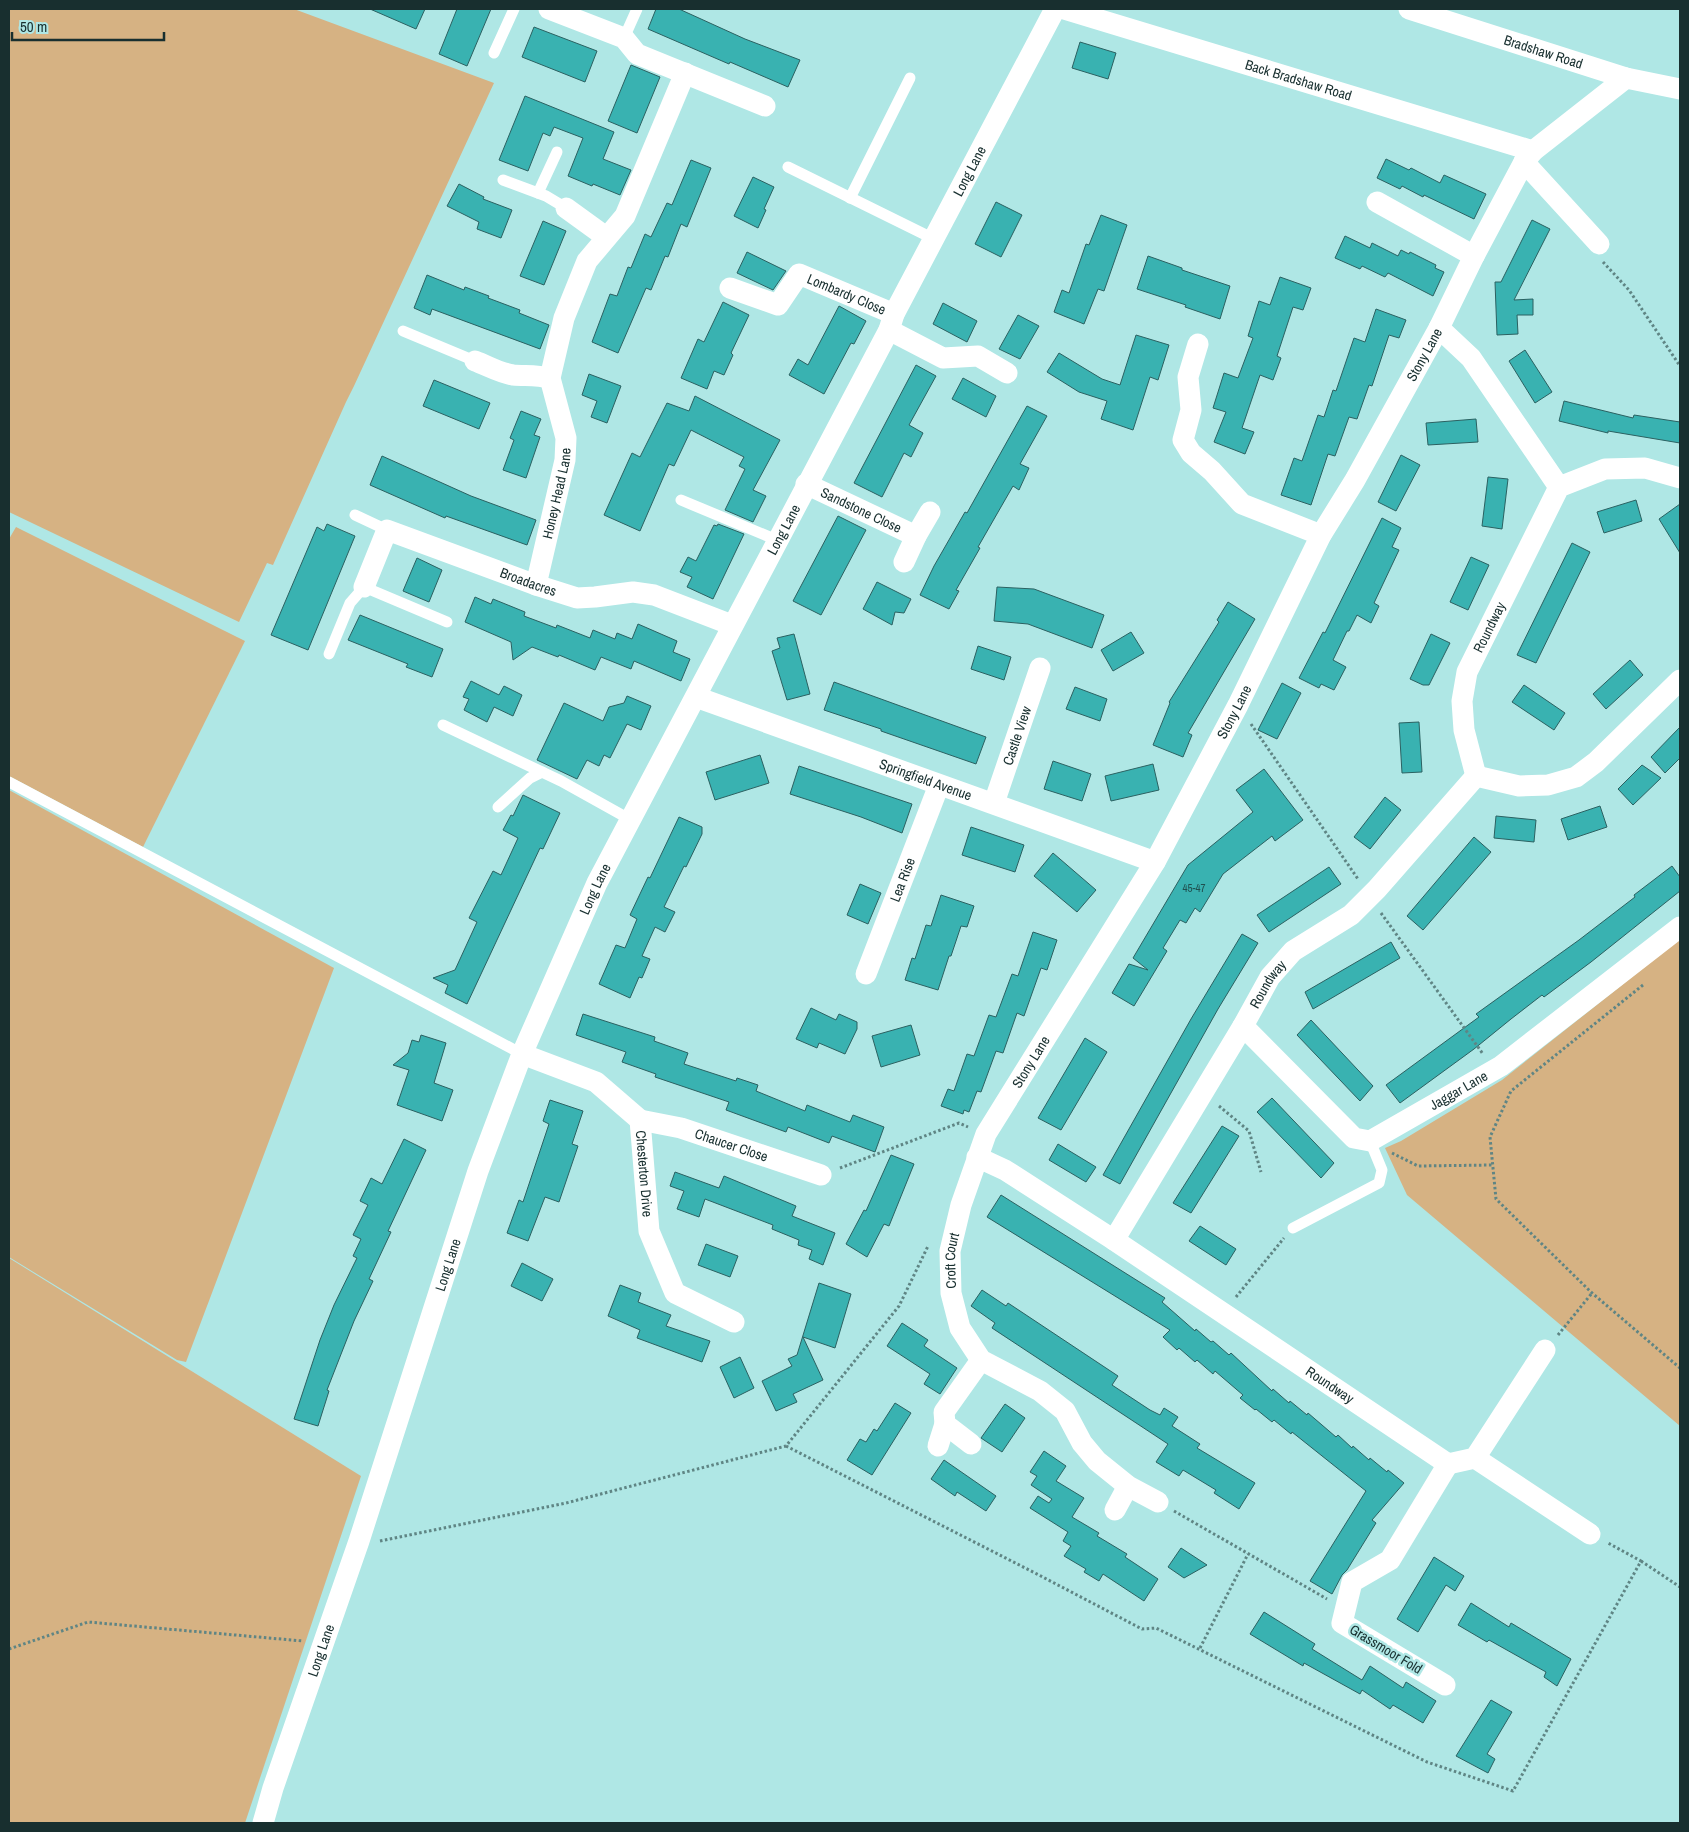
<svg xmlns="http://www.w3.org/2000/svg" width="1689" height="1832" font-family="'Archivo Narrow',sans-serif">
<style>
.green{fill:#d6b283}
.building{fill:#39b2b1;stroke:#2b6161}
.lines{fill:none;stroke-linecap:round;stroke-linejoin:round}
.path{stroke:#5f8584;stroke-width:3;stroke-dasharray:2.5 2.5;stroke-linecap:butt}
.service{stroke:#fff;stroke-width:11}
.minor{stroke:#fff;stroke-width:21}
.labels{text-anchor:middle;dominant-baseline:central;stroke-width:5;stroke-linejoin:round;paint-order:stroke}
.number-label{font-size:11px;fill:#205050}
.street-label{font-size:14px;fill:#182f2f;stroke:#afe7e5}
</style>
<rect width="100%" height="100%" fill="#afe7e5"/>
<g class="green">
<path d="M9,9H294L494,83L354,386L346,402L273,565L267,563L239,622L9,512Z"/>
<path d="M16,527L245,641L143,847L9,776V539Z"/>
<path d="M9,790L334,968L186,1362L177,1360L9,1257Z"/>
<path d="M1680,939V1426L1407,1195L1385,1148L1401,1141L1502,1080Z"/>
<path d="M9,1258L361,1476L245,1823H9Z"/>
</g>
<g class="building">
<path d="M370,9H425L416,29Z"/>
<path d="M457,9H491L467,66L439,54Z"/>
<path d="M656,9H679L745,39L800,60L788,87L730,62L729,64L648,29Z"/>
<path d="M534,27L597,51L585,82L522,57Z"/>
<path d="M1080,42L1116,53L1108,79L1072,68Z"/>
<path d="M631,65L660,77L637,133L608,121Z"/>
<path d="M525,96L614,132L603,159L631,170L620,195L593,184L592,186L568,176L583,138L554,127L550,136L543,133L528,171L499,160Z"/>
<path d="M1386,159L1409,170L1411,168L1440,183L1444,175L1486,194L1474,219L1424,195L1423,197L1402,186L1400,189L1377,178Z"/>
<path d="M691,160L711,168L687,227L681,224L668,257L665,256L651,290L646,288L618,353L592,342L610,294L617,296L628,267L631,268L645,234L651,237L667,203L672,205Z"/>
<path d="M753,177L774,187L764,209L766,210L758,228L734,216Z"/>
<path d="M459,184L484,197L483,199L512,210L501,238L477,229L479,222L447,206Z"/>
<path d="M996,202L1022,215L1001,257L975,244Z"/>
<path d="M1101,215L1127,225L1104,291L1098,289L1084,324L1054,312L1062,290L1069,293L1086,244L1089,245Z"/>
<path d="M1532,220L1550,229L1514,300L1533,299V315H1517L1518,334L1497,335L1495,282H1501Z"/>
<path d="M543,221L566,231L544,285L520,276Z"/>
<path d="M1345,236L1370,248L1372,243L1398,256L1401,250L1409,254L1410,252L1436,265L1435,268L1444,272L1433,296L1388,273L1385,277L1362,266L1360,269L1335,258Z"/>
<path d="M747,252L786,271L773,290L737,273Z"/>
<path d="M1148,256L1182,268V270L1230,286L1220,319L1185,307L1186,305L1137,289Z"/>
<path d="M427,275L464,290L465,287L489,296L488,298L520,310L519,313L549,325L540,349L432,309L430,315L414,308Z"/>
<path d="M1280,277L1311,288L1303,310L1293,307L1277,356L1281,358L1273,380L1260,375L1242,428L1254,432L1245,454L1214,442L1226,412L1213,408L1224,373L1238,378L1253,338L1248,336L1259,301L1270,305Z"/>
<path d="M723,302L749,315L731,353L733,355L724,375L714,371L707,389L681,378L698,339L704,342Z"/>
<path d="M943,303L977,321L967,342L933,324Z"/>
<path d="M839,306L866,321L854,344L851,343L824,394L789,375L798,359L808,365Z"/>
<path d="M1376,309L1406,320L1399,338L1389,335L1372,386L1369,385L1357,419L1349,417L1335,456L1328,454L1311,505L1281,495L1294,458L1302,461L1318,415L1324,417L1333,390L1336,391L1354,338L1365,342Z"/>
<path d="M1018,315L1039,326L1020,359L999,349Z"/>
<path d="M1136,335L1169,345L1158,380L1150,377L1133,430L1101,419L1107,401L1079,392L1047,372L1059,353L1102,379L1120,385Z"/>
<path d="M1525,350L1552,392L1535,403L1509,361Z"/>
<path d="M916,365L936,376L909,425L923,433L911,457L904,453L882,497L854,483Z"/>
<path d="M589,374L621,386L607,423L591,417L597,401L582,395Z"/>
<path d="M963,378L996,396L986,417L952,399Z"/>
<path d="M434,380L490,403L479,429L423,406Z"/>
<path d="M695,396L780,440L753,490L766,496L753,522L725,510L745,469L739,466L744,457L691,430L674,466L669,464L640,531L604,515L632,453L640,457L667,403L689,411Z"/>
<path d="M1564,401L1633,418L1634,415L1680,422V443L1608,431V433L1559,421Z"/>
<path d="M1027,406L1047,416L1020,464L1029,468L1019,490L1013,486L978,547L980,548L956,590L959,591L949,609L920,595L934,566L965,512L967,513Z"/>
<path d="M521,411L541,419L534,435L540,437L526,478L503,470L514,440L510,438Z"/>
<path d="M1476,419L1478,442L1428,445L1426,423Z"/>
<path d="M1401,455L1420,465L1396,511L1378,502Z"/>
<path d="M382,456L471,496L536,520L527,545L446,516L445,518L370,485Z"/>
<path d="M1488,477L1508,479L1502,529L1482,526Z"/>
<path d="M1636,500L1642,521L1604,533L1597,512Z"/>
<path d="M1680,504V553L1659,519Z"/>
<path d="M838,516L866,530L821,615L793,601Z"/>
<path d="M1382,518L1401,528L1392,547L1399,550L1374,603L1379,606L1371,623L1357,615L1349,631H1347L1333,660L1346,667L1334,690L1321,684L1319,688L1299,678L1323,632L1325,633Z"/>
<path d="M327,524L355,536L308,650L271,635L317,527L324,531Z"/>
<path d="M718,524L744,534L713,599L687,587L692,577L680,572L688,557L696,561L714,525L717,526Z"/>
<path d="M1572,543L1590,552L1536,663L1517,655Z"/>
<path d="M1471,557L1489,565L1468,610L1450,602Z"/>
<path d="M417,558L442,570L429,602L403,591Z"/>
<path d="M877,582L911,599L904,613L895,612L892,625L863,609Z"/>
<path d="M997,587L1034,589L1104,615L1092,648L1028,624L994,621Z"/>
<path d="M475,597L491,604L493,599L525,612L524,616L556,628L557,625L590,638L593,630L615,639L617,633L632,639L638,624L677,641L673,652L690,659L681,681L634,661L631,669L601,657L595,670L559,655L558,657L532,647L513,660L511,642L465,622Z"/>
<path d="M1228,602L1255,619L1188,733L1192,735L1183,757L1153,745L1170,703L1169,702L1219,622L1217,620Z"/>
<path d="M360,615L443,649L432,677L406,667L408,664L348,640Z"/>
<path d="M1131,632L1144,653L1113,671L1101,650Z"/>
<path d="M794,634L810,694L787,700L772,651L780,648L777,638Z"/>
<path d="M1431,634L1450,643L1429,685H1423L1410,679Z"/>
<path d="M978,646L1011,657L1004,680L971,669Z"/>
<path d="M1630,660L1643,675L1606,709L1593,694Z"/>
<path d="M471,681L499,695L504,686L522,695L513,716L494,707L487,722L464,710L469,699L463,697Z"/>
<path d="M834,682L986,737L976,764L881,731V729L824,710Z"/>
<path d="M1282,683L1301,693L1277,739L1258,730Z"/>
<path d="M1524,685L1565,713L1554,730L1512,702Z"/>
<path d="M1075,687L1107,699L1100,721L1066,709Z"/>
<path d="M627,696L651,706L641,730L627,724L610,758L604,755L599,766L587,760L577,779L537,760L564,703L603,721L609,707L624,703Z"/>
<path d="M1419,722L1422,772L1402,773L1399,723Z"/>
<path d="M1680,727V758L1665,773L1651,757Z"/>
<path d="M760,755L769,783L715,800L706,772Z"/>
<path d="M1053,761L1091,774L1082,801L1044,789Z"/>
<path d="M1153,764L1159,790L1111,801L1105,776Z"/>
<path d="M1642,765L1661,778L1633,805L1618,789Z"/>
<path d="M799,766L912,804L902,833L861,817L790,794Z"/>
<path d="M1264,769L1303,820L1275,841L1272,836L1223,874L1200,912L1195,908L1186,923L1180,920L1163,948L1167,951L1134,1006L1112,993L1129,964L1148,970L1133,958L1188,865L1253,812L1236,790Z"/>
<path d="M523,795L560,813L543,849L540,848L467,1004L445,993L448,985L433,978L455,970L477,922L469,918L493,871L501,875L518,838L503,830L511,815L513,816Z"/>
<path d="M1385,797L1401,810L1370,849L1354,837Z"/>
<path d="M1600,806L1607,827L1568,840L1561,819Z"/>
<path d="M1496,816L1536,820L1534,842L1494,838Z"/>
<path d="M679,817L702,827V834L686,867L684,866L664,907L675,912L665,932L655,927L642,956L650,959L642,978L639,977L630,998L599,984L616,945L625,948L637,919L630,915L648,877L650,878Z"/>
<path d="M971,827L1024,845L1015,872L962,855Z"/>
<path d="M1474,837L1491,852L1423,930L1407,916Z"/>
<path d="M1053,853L1096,890L1077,912L1034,876Z"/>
<path d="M1672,866L1680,877V891L1591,962L1544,997L1542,995L1511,1019L1474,1049L1400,1103L1386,1085L1479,1017L1476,1014L1579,940L1635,897L1634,895Z"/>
<path d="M1329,867L1341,884L1269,932L1257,915Z"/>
<path d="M860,884L881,893L868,924L847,915Z"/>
<path d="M941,895L974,906L967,927L961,926L951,956H949L938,990L905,980L912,958L915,959L926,925L931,926Z"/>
<path d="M1033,932L1057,940L1047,970L1041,968L1024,1016L1017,1013L1003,1053L996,1051L981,1092L977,1091L969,1112L964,1110L963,1114L941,1106L948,1089L954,1091L967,1054L974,1056L989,1015L996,1017L1012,974L1018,976Z"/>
<path d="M1242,934L1258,943L1218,1009L1120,1184L1103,1175L1191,1019Z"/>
<path d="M1391,942L1400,958L1313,1009L1305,992Z"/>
<path d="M811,1008L836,1020L839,1014L857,1022V1029L845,1054L819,1043L817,1048L796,1039Z"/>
<path d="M583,1014L655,1037L654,1041L688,1053L684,1064L736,1081L737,1078L758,1085L756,1091L805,1111L807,1105L850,1122L853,1115L884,1127L875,1152L832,1136L829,1143L788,1127L786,1132L726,1110L729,1102L655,1077L656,1074L622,1062L626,1052L576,1035Z"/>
<path d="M1311,1020L1373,1086L1360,1101L1297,1035Z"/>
<path d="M911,1025L920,1055L881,1067L872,1036Z"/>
<path d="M421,1035L446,1043L434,1083L453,1090L442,1121L397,1105L409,1070L393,1065L408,1053L412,1040L419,1042Z"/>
<path d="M1085,1038L1107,1052L1061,1130L1038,1118Z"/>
<path d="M1272,1098L1334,1163L1321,1178L1257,1112Z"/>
<path d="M550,1100L583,1111L572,1144L578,1146L559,1202L545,1197L528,1241L507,1233L519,1200L523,1202L549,1124L543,1121Z"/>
<path d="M1222,1126L1239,1136L1191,1213L1173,1203Z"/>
<path d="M404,1139L426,1150L388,1231L391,1232L369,1279L373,1281L354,1321L327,1390L329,1391L318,1426L294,1419L320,1340L334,1305L357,1258L353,1256L361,1239L353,1235L368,1205L360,1201L371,1178L382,1184Z"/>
<path d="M1058,1144L1096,1167L1086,1182L1049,1160Z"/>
<path d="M891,1155L914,1164L889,1226L884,1224L867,1257L846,1244L864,1210L866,1211Z"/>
<path d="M675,1172L719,1188L724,1176L796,1206L792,1216L835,1233L823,1265L809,1259L812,1250L798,1245L799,1240L772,1229L773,1225L705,1199L699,1217L677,1209L684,1191L670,1186Z"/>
<path d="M1001,1195L1165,1298L1162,1302L1195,1331L1196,1329L1211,1342L1213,1341L1229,1355L1231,1353L1272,1391L1273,1389L1289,1403L1290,1401L1307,1415L1308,1413L1336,1437L1338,1435L1352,1448L1353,1446L1369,1460L1370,1458L1387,1472L1388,1470L1404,1483L1372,1520L1376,1523L1347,1570L1342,1575L1332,1594L1310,1581L1366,1491L1292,1432L1291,1434L1274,1420L1272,1422L1256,1409L1255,1410L1240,1398L1243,1395L1215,1371L1213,1374L1197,1360L1195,1362L1179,1348L1177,1350L1163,1337L1170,1330L987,1217Z"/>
<path d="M1200,1226L1236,1249L1226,1265L1189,1241Z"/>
<path d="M706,1244L738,1256L730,1277L698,1265Z"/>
<path d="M522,1263L553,1279L542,1301L511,1286Z"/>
<path d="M819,1283L851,1294L835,1348L803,1337L823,1380L793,1394L797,1402L776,1411L762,1381L792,1366L788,1359L797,1355Z"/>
<path d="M620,1285L641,1293L638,1302L671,1315L666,1326L710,1341L702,1362L637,1338L640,1330L608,1316Z"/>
<path d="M982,1290L1006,1306L1008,1303L1118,1376L1112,1385L1150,1410L1160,1415L1164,1408L1178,1417L1172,1426L1200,1444L1197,1448L1255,1483L1239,1509L1214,1493L1216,1490L1183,1470L1179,1476L1156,1462L1168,1444L992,1328L995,1323L971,1306Z"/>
<path d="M902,1323L928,1340L924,1346L957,1368L940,1394L924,1384L930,1374L887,1346Z"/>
<path d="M740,1357L754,1388L734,1398L720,1367Z"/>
<path d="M895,1403L911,1413L872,1475L847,1460L860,1439L866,1442L874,1429L877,1431Z"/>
<path d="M1005,1404L1025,1418L1002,1452L981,1438Z"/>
<path d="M1044,1451L1066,1466L1056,1481L1084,1498L1072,1517L1099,1533L1097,1536L1127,1554L1125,1557L1158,1579L1144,1601L1103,1574L1099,1581L1084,1572L1086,1569L1064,1556L1071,1546L1063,1541L1068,1532L1030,1508L1038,1496L1049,1503L1052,1499L1031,1485L1037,1476L1030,1472Z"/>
<path d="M944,1460L996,1496L986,1511L957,1492L955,1496L931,1479Z"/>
<path d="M1181,1548L1207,1565L1184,1578L1168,1567Z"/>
<path d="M1434,1557L1464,1576L1455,1591L1446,1585L1418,1632L1397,1619Z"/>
<path d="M1471,1603L1509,1627L1511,1623L1571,1659L1557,1686L1544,1677L1546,1672L1489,1640L1487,1642L1458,1625Z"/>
<path d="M1264,1612L1315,1644L1312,1649L1362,1680L1370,1666L1403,1688L1406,1682L1436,1701L1423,1723L1393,1705L1390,1709L1362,1690L1360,1694L1304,1663L1303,1666L1250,1634Z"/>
<path d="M1491,1700L1512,1712L1487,1754L1495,1759L1488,1773L1456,1756Z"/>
</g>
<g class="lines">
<g class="path">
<path d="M1603,262L1629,290L1680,366"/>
<path d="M1251,724L1358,879"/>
<path d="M1381,913L1483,1054"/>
<path d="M1643,985L1511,1091L1490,1137L1496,1199L1592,1293L1680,1368"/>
<path d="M1219,1106L1249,1131L1261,1172"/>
<path d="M1392,1153L1418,1166L1493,1165"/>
<path d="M840,1168L959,1123L968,1127"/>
<path d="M1236,1297L1284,1238"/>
<path d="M1558,1335L1592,1293"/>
<path d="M786,1446L1035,1573L1142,1629L1156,1628L1427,1762L1513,1791L1641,1561L1608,1543"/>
<path d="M1174,1511L1327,1599"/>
<path d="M380,1541L566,1503L786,1446L899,1306L928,1246"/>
<path d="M1641,1561L1680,1587"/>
<path d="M1200,1648L1248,1554"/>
<path d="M9,1649L88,1622L303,1641"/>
</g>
<g class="service">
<path d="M624,38L637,9"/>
<path d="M494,53L514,9"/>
<path d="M788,167L934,239"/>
<path d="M503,180L546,196L566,208"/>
<path d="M538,193L557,152"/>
<path d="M850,198L910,78"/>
<path d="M403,331L475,361"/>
<path d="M681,500L777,540"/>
<path d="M355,515L387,530"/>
<path d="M329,654L350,603L364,587L447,622"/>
<path d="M443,725L561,781L631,820"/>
<path d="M9,782L522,1054"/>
<path d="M498,807L530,778L542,772"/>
<path d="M1293,1228L1379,1183L1382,1170L1370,1141"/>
</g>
<g class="minor">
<path d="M549,9L624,38L637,54L765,106"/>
<path id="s1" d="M1064,9L1533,151"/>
<path id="s2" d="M1409,9L1626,78L1680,89"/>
<path d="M1524,162L1599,244"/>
<path d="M1377,202L1474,256"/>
<path d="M566,208L606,237"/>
<path id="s3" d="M730,288L778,305L799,274L894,314"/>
<path d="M1439,328L1471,358L1559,487"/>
<path d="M889,330L943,358L978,356L1007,373"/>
<path d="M1198,344L1188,377L1191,410L1183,440L1191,453L1212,471L1242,504L1321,535"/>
<path d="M475,361C488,366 500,373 513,375C525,376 537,375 550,378"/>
<path id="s4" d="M806,484L916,536"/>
<path d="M904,562L916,536L930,512"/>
<path id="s5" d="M536,585L565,460L566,438L550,378L564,318L587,261L625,216L685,73"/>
<path id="s6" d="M364,587L387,530L536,585L577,598L595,597L633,592L654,595L732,625"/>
<path id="s7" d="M696,697L1155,862"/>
<path id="s8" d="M1476,776L1464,730L1462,701L1467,672L1559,487L1605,469L1645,468L1680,478"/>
<path id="s9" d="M994,803L1040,668"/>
<path id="s10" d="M866,974L939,785"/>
<path id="s11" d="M1243,1026L1354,1138L1370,1141L1501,1066L1680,927"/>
<path id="s12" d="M522,1054L596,1082L640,1120L649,1231L675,1293L734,1322"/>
<path id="s13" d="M640,1120L681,1128L821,1175"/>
<path id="s14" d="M977,1157L1005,1170L1114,1240L1243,1026L1270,977L1293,951L1351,915L1377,889L1476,776L1519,786L1548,785L1576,777L1596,762L1680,680"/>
<path id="s15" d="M1114,1240L1448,1464L1475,1458L1545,1350"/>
<path d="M971,1444L945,1424L944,1412L981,1360"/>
<path d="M938,1446L945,1424"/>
<path d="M1475,1458L1590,1534"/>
<path id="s16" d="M1158,1502L1128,1486L1097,1461L1082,1443L1065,1411L1040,1391L981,1360L960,1328L951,1293L950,1251L961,1205L986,1134L1155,862L1238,705L1321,535L1355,480L1439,328L1474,256L1524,162L1533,151L1626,78"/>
<path d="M1115,1510L1128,1486"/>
<path d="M1445,1685L1342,1623L1352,1582L1390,1560L1448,1464"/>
<path id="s17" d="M263,1823L273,1788L359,1541L478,1171L522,1054L597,883L889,330L894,314L1055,9"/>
</g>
</g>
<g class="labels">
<g class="number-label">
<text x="1194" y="888">45-47</text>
</g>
<g class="street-label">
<text stroke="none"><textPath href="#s2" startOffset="141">Bradshaw Road</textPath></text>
<text stroke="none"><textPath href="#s1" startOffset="245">Back Bradshaw Road</textPath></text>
<text stroke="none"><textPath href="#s17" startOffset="1802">Long Lane</textPath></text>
<text stroke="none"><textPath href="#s3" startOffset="140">Lombardy Close</textPath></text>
<text stroke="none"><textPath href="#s16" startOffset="1366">Stony Lane</textPath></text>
<text stroke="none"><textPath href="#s5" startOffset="94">Honey Head Lane</textPath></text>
<text stroke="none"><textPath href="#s4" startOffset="61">Sandstone Close</textPath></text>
<text stroke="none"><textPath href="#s17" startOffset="1398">Long Lane</textPath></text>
<text stroke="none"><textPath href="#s6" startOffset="212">Broadacres</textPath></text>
<text stroke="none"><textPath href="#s8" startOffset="156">Roundway</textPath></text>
<text stroke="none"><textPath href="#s16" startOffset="961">Stony Lane</textPath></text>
<text stroke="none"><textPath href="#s9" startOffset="71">Castle View</textPath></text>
<text stroke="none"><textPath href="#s7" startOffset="244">Springfield Avenue</textPath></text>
<text stroke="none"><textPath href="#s10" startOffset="101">Lea Rise</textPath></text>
<text stroke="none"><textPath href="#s17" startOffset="992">Long Lane</textPath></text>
<text stroke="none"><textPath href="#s14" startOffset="459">Roundway</textPath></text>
<text stroke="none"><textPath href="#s16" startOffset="556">Stony Lane</textPath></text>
<text stroke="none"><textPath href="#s11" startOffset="276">Jaggar Lane</textPath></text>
<text stroke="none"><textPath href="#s13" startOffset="95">Chaucer Close</textPath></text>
<text stroke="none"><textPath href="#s12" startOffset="191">Chesterton Drive</textPath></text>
<text stroke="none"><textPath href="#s16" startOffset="339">Croft Court</textPath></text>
<text stroke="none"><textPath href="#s17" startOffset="588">Long Lane</textPath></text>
<text stroke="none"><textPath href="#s15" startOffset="260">Roundway</textPath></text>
<text transform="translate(1386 1649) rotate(31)">Grassmoor Fold</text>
<text stroke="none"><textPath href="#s17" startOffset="182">Long Lane</textPath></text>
</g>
</g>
<rect width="1689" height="1832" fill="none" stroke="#182f2f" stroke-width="20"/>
<path d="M12 32v8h152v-8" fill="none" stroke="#182f2f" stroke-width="2.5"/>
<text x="20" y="32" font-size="15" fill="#182f2f" stroke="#afe7e5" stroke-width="4" paint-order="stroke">50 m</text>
</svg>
